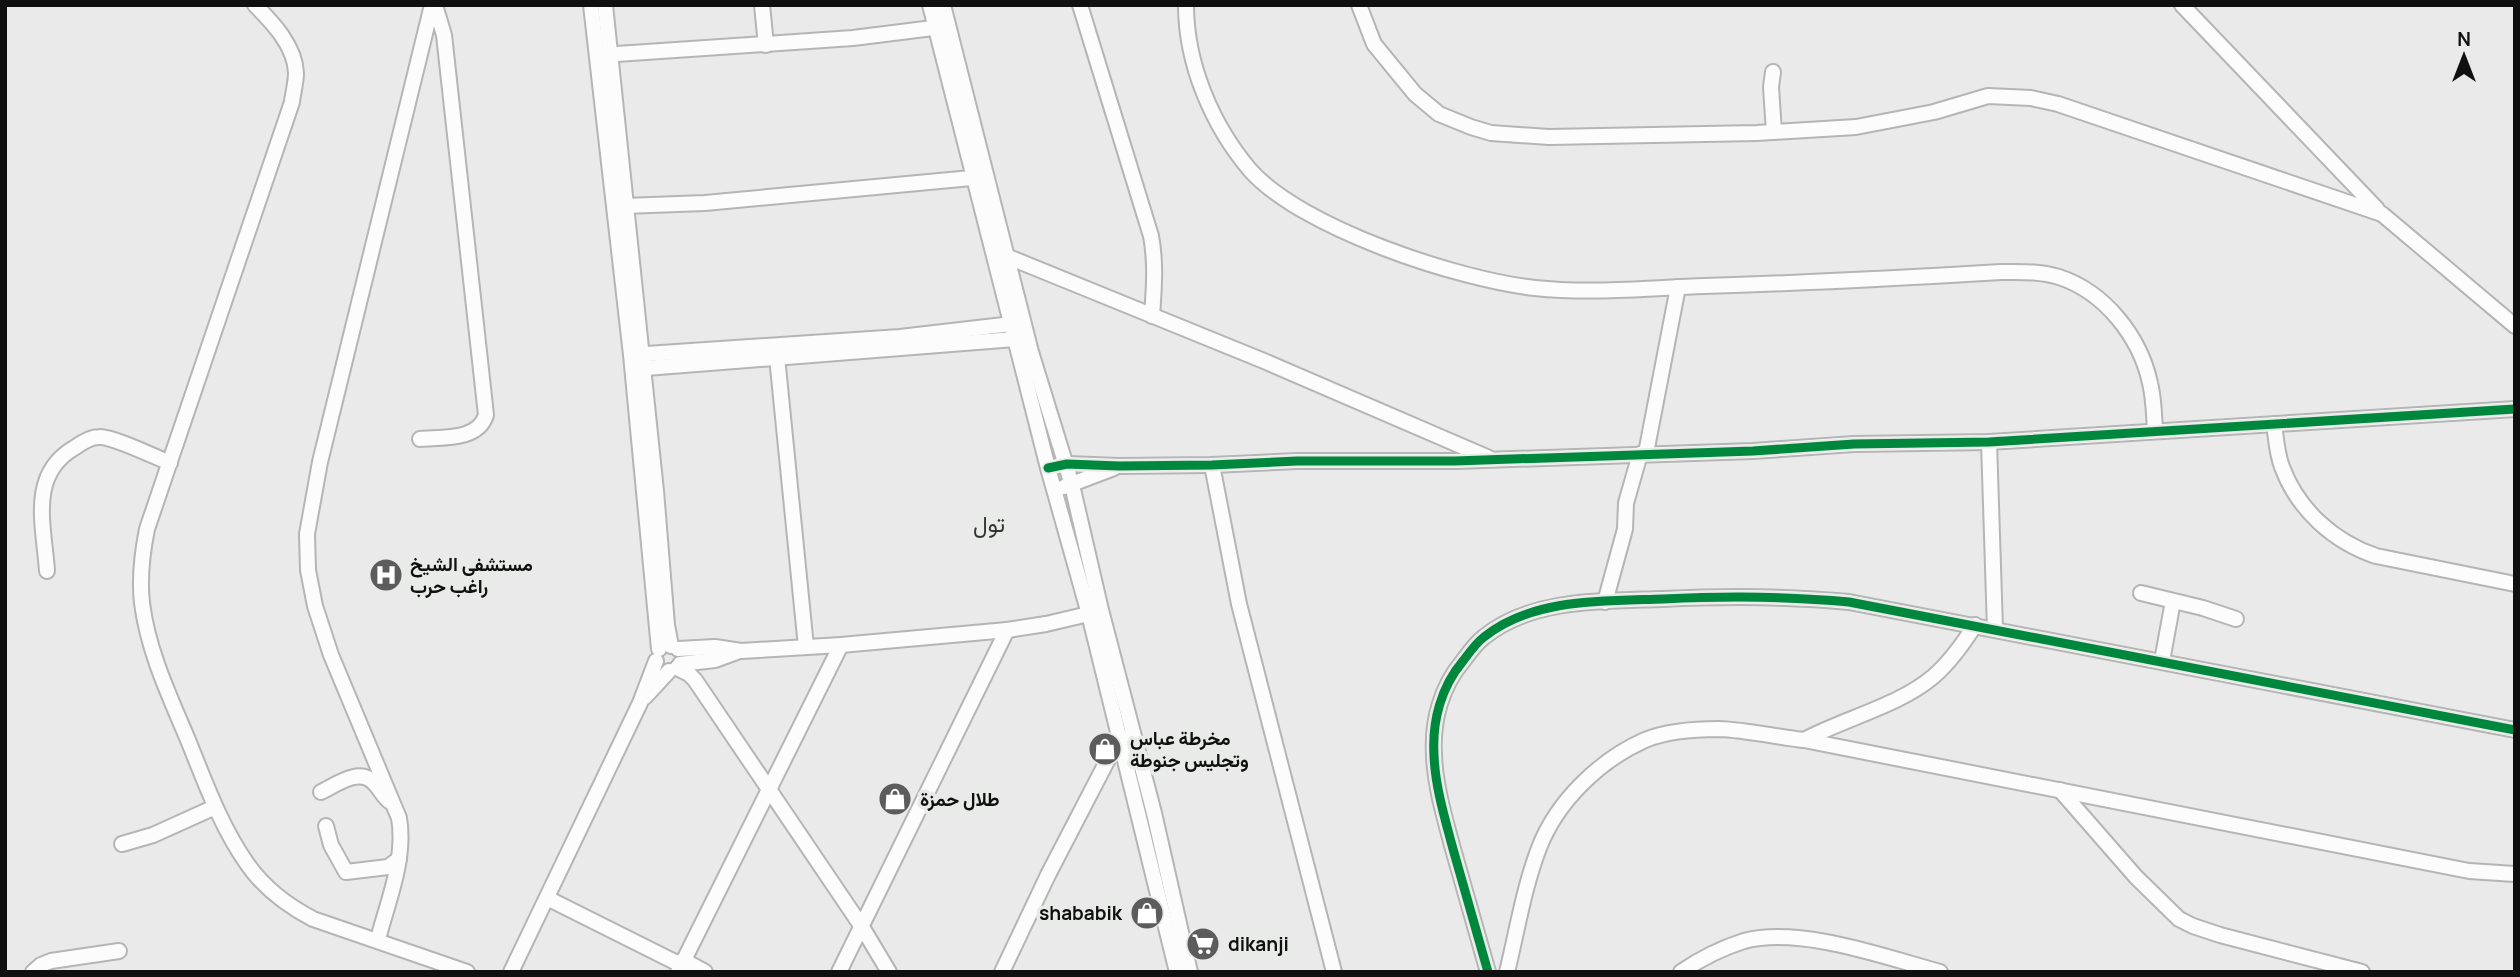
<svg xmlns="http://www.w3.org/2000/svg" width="2520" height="977" font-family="Manrope,Vazirmatn,sans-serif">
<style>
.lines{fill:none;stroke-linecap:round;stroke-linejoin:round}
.minor-casing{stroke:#b4b5b4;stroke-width:18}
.minor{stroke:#fcfcfc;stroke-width:14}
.cycleway-casing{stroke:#e8ebe8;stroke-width:13}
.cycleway{stroke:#00873e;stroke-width:9}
.labels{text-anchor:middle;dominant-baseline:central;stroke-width:7;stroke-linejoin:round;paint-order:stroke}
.poi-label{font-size:19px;font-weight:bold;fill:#0f100f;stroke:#e8ebe8;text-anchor:start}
.quarter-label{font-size:23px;fill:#323432;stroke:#e8ebe8}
</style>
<rect width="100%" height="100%" fill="#e9eae9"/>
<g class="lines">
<defs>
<g id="minor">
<path d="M255,5C273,23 295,46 296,73C296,82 293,93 292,102L147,529C142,554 139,577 142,603C148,651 169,695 188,740C205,782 221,827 248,865C265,889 288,906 313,919L467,972"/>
<path d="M591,5L631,355L659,649"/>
<path d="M605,5L656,491L667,625L671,646"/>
<path d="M762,5L766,45"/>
<path d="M930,5L1048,468L1089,614L1177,972"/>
<path d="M943,5L1031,352L1072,485L1101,610L1154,813L1190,972"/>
<path d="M1080,5L1151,236C1156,262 1154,289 1152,316"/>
<path d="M1186,5C1186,64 1212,125 1250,170C1301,228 1459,280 1535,288C1591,294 1649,288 1704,286C1803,283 1902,278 2001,272C2020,272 2040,271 2059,277C2105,292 2140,337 2150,383C2154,399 2154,415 2155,431"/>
<path d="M1359,5L1374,44L1415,94L1439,114L1471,127L1491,133L1549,137L1757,133L1856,127L1934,112L1988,96L2031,98L2058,104L2382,214L2515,326"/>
<path d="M2182,5L2377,209"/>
<path d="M602,55L853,38L941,27"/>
<path d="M1773,72L1771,87L1774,132"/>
<path d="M624,206L705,203L982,177"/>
<path d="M1006,256L1264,361L1489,458"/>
<path d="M632,355L900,337L1020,323"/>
<path d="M777,357L806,647"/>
<path d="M633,369L1015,339"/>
<path d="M2274,424C2276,438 2277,454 2282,467C2298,510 2334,542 2376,556L2515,584"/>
<path d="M420,439C442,437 478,441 486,415L444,35L435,5"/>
<path d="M1989,442L1995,629"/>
<path d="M1646,453L1678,287"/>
<path d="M1212,465L1239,604L1334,972"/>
<path d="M1048,468L1067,464L1119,466L1212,465L1297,461H1455L1753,451L1854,444L1989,442L2515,409"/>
<path d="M1064,487L1114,468"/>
<path d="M47,571C44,526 28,475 74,448C81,443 90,437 99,437C112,436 155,457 170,463"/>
<path d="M2141,593L2203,608L2236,619"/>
<path d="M1605,602L1625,529L1626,503L1640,454"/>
<path d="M678,649L715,647L741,651L841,645L1007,630L1046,624L1097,612"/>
<path d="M2162,661L2173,601"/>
<path d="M680,664L715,660L737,652"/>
<path d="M677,668L689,674L695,680L862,927L889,972"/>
<path d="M645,697L669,671"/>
<path d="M1804,740C1845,718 1899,706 1934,676C1951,661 1963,644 1975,625"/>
<path d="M2060,790L2136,877L2179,919L2193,926L2220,935L2362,972"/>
<path d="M321,792C337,784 360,767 374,783C380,789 383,796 389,801"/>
<path d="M326,826L331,845L346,872L388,867L399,859"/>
<path d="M122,844L153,835L215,807"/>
<path d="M547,898L681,965"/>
<path d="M378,939C388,901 406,858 399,818L331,655L315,606L308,570L307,534L320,462L432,5"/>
<path d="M683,960L705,972"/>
<path d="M33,972L41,965L51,961L119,951"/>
<path d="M511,972L640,703L656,661"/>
<path d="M678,972L841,645"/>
<path d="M839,972L1007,630"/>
<path d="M1002,972L1048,875L1119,738L1122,737"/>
<path d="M1488,972C1476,931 1465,890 1453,849C1445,819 1435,786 1434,755C1432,721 1441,687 1463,661C1469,653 1476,643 1484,637C1532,598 1604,601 1663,599C1725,596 1786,596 1849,602L2515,730"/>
<path d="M1507,972C1517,931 1524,887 1539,848C1557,801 1600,760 1645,740C1667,731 1696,729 1719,729C1747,730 1776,737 1804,740L2469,871L2515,874"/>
<path d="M1681,972C1700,959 1722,948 1744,941C1800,926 1885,957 1940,972"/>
</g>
</defs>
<use href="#minor" class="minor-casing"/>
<use href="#minor" class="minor"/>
<defs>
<g id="cycleway">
<path d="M1048,468L1067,464L1119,466L1212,465L1297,461H1455L1753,451L1854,444L1989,442L2515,409"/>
<path d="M1488,972C1476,931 1465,890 1453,849C1445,819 1435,786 1434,755C1432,721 1441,687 1463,661C1469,653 1476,643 1484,637C1532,598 1604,601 1663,599C1725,596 1786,596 1849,602L2515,730"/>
</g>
</defs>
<use href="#cycleway" class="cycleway-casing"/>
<use href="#cycleway" class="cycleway"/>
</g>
<defs>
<symbol id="hospital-disc" viewBox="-11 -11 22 22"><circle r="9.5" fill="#5b5c5b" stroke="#e8ebe8"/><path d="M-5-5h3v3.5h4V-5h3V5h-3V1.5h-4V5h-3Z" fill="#fff"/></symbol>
<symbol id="shop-disc" viewBox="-11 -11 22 22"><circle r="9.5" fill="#5b5c5b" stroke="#e8ebe8"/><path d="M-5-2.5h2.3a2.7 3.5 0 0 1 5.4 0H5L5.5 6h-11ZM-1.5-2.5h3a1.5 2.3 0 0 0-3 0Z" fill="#fff"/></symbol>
<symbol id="supermarket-disc" viewBox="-11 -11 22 22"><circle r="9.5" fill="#5b5c5b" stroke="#e8ebe8"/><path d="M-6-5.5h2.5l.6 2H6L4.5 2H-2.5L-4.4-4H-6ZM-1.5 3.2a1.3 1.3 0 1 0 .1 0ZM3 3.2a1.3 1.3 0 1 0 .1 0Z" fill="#fff"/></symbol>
</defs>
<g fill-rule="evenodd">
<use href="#hospital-disc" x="367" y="556" width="38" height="38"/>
<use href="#shop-disc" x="1086" y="730" width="38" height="38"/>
<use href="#shop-disc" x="876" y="780" width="38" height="38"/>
<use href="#shop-disc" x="1128" y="894" width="38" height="38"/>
<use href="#supermarket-disc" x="1184" y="925" width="38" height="38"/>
</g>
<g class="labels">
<g class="poi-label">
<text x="410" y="564">مستشفى الشيخ<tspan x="410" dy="22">راغب حرب</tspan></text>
<text x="1130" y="738">مخرطة عباس<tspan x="1130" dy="22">وتجليس جنوطة</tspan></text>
<text x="920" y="799">طلال حمزة</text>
<text x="1122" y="913" text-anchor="end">shababik</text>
<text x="1228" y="944">dikanji</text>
</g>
<g class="quarter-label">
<text x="989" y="523">تول</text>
</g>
</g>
<rect width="2520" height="977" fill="none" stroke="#0f100f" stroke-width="14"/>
<g transform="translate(2464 56)" stroke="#e8ebe8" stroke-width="5" paint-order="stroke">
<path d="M0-5L12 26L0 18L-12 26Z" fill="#0f100f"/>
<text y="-10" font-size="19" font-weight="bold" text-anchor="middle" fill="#0f100f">N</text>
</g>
</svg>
